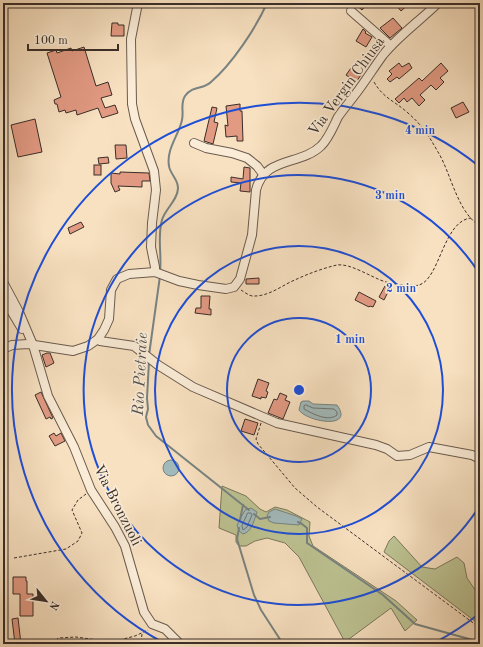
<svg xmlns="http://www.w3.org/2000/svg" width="483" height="647" viewBox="0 0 483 647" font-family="'Old Standard TT',serif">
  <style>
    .green { fill: #bdc393; stroke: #7c785e }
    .water { fill: #a2bbbd; stroke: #788382 }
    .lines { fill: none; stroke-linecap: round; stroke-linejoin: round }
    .shore { stroke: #6e7473; stroke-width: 1 }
    .stream { stroke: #788382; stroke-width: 2 }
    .building { fill: #e29a83; stroke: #3a2e29 }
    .minor-casing { stroke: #6a5b4f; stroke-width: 10 }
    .path { stroke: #3a2e29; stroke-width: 1; stroke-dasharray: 3 2; stroke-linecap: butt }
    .minor { stroke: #faecd7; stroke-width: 8 }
    .ring { fill: none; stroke: #1d4ed8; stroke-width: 2 }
    .labels { text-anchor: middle; stroke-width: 3.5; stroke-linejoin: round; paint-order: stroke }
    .street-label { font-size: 15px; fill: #3a2e29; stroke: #faecd7 }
    .water-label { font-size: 16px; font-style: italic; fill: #54514e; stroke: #faecd7 }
    .centre { fill: #1d4ed8; stroke: #faecd7; stroke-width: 2 }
    .ring-label { font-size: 12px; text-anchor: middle; font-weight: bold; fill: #1d4ed8; stroke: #faecd7; stroke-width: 3.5; stroke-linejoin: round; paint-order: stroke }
  </style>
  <rect width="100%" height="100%" fill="#f8e1c1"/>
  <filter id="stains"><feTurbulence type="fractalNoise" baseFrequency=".005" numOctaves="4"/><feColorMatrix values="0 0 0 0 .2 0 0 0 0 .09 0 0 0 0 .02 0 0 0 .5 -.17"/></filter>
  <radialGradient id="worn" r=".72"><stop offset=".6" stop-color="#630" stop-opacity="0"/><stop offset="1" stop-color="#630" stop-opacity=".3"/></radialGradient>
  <!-- green -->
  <g class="green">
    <path d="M222,486L246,496L260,509L266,512L275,507L287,510L310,522L309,536L313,546L396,601L417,620L405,631L391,608L345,642L299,557L285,543L267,538L255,541L246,546H239L236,542V535L219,528Z"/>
    <path d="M394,536L422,567L435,569L457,557L464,563L467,578L480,597V625L384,552L389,541Z"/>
  </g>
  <!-- water -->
  <g class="water">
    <path d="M303,401H309L313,404L337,405C355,430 307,422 299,410L301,402Z"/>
    <circle cx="171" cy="468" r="8"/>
    <path d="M251,508L257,512C254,520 252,532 243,534L239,531L237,525L245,510Z"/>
    <path d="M275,509L296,516L302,519L299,525L274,523L269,521L267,516L269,512Z"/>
  </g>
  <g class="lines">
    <!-- shore -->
    <g class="shore">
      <path d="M306,405L313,408L334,409L337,412V415C328,422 313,414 304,409V406Z"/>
      <path d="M248,513H251L252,515L247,527L243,530L242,526Z"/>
    </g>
    <!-- stream -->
    <g class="stream">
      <path d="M160,272C162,255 157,237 162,220C165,209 178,200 178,188C178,179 170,174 169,166C166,149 179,135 182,120C184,111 180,104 185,96C193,85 203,90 211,82C232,64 256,28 267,3"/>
      <path d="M149,355L160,276"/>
      <path d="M149,361L147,398L148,409L146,417L148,425L156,436L249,510"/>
      <path d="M254,514L260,519L270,517"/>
      <path d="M240,520L243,505"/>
      <path d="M298,522L302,524L307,528V543L383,595L415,624L480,642"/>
      <path d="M239,528L237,539L254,595L261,610L283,644"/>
    </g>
  </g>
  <!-- building -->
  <g class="building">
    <path d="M354,3H368L362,10Z"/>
    <path d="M394,3H410L401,11Z"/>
    <path d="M393,18L402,28L390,38L380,28Z"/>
    <path d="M112,23H118V25H124V36H111Z"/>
    <path d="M363,29L366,32L365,33L372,37L366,47L356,41Z"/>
    <path d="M84,47L96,86L108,82L112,95L101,98L105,108L115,105L118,113L102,118L98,108L77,115L76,110L66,113L65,110L59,112L57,104H55L54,100L61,97L47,53L56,50L57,53L71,48L72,51Z"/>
    <path d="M399,63L402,67L409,63L412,68L399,79L397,77L390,82L387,79L392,74L389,71Z"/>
    <path d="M441,63L448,71L440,78L444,82L436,90L431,85L420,95L425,100L419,106L412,98L407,102L404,98L399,103L395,99L419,78L422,81Z"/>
    <path d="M351,68L361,75L356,82L346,75Z"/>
    <path d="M463,102L469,112L456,118L451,108Z"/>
    <path d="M240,104V111H242L243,141H237V136L226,137L225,125L228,126L226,106Z"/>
    <path d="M212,107L217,108L214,122L218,123L213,144L204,141Z"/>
    <path d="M35,119L42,152L18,157L11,125Z"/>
    <path d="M115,145H126L127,158L116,159Z"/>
    <path d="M108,157L109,163L99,164L98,158Z"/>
    <rect x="94" y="165" width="7" height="10"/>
    <path d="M244,167L250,168V192L240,191L241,183L231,182V177L243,179Z"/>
    <path d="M120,172L149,173L150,181H142V187L118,186L120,190L115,192L111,183V173L120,174Z"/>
    <path d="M81,222L84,227L70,234L68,228Z"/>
    <path d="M259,278V284H246V279Z"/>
    <path d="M385,286L390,288L384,300L379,297Z"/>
    <path d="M359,292L376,301L373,307L370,306L369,307L355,300Z"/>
    <path d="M201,296H210L209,309H211V315L195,313L196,308H201Z"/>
    <path d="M47,353H50L54,363L46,367L42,355Z"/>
    <path d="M258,379L269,383L266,391L268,392L266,398L261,397V399L252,396Z"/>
    <path d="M41,392L53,418L51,419L50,417L46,419L35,395Z"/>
    <path d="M280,393L287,396L285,400L290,402L283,419L268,413L274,399L277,400Z"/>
    <path d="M245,419L258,423L254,435L241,431Z"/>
    <path d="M54,433L56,436L61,433L65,441L55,446L49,436Z"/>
    <path d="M13,577H26V581H27V594H33V616H20V594H13Z"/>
    <path d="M18,618L21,644H15L12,619Z"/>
  </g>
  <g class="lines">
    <!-- minor casing -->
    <g class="minor-casing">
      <g id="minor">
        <path d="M138,3L131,39L132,104L135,119L154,171L156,190L152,223L151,247L155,267V272"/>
        <path d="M351,11L391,46"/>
        <path d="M194,143L206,148L232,153L247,158L257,166L263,174"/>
        <path d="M3,282L19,312L33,345L48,396L74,447L91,490L115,527L125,546L144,612L152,624L165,629L180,644"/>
        <path d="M3,297L22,329"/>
        <path d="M98,339L100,341L134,346L158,365L193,387L277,423L376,445L387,449L397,456L410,455L429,447L472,455L480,459"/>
        <path d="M3,349L12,345L28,344L73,351L88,346L98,339L104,330L109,319L111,290L117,279L129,274L155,272L179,281L198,285L226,289L234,287L240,279L252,235L256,190C265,156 300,166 321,146C329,138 333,127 338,117C345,107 353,98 360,88C368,77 375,66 383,55C398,36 421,20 438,3"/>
      </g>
    </g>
    <!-- path -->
    <g class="path">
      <path d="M374,82C384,99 395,101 408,113C422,125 429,136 438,152C451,173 457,212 480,226"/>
      <path d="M241,290C244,292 248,295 252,296C269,297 282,285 297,279C310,273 324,268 337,265C351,263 372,278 386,282C394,284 402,285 410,285C413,285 417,286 419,285C440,279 443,221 471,218"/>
      <path d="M261,423L256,439L258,444L295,488L317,507L480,628"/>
      <path d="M14,558L66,549L78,541L82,533L72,510L78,500L86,494"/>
      <path d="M142,634L141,642L143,644"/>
      <path d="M53,644L58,638L76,637L112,642L135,636L148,630"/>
    </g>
    <!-- minor -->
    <use href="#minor" class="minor"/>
  </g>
  <!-- distance rings -->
  <g class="ring">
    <circle cx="299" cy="390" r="72"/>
    <circle cx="299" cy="390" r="144"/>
    <path d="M479 507A215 215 0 1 1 479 273"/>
    <path d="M480 613A287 287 0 0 1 434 643M164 643A287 287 0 1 1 480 167"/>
  </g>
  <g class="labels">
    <!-- street labels -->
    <g class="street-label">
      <text transform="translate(346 86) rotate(-54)" y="5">Via Vergin Chiusa</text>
      <text transform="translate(118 505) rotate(63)" y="5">Via Bronzuoli</text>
    </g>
    <!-- water labels -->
    <g class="water-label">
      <text transform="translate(139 374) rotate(-87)" y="6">Rio Pietraie</text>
    </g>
  </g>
  <circle cx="299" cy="390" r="6" class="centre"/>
  <g class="ring-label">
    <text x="420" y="134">4 min</text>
    <text x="390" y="199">3 min</text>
    <text x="401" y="292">2 min</text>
    <text x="350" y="343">1 min</text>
  </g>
  <!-- margin -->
  <rect width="483" height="647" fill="none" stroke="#f8e1c1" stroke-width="16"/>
  <rect x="4" y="4" width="475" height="639" fill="none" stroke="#3a2e29" stroke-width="2"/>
  <rect x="8" y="8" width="467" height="631" fill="none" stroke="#3a2e29"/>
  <!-- north arrow -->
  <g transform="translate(46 601) rotate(120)" stroke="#faecd7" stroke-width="3" paint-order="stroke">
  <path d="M0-3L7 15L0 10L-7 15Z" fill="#3a2e29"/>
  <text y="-6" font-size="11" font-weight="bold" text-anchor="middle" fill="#3a2e29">N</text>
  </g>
  <!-- scale -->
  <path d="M28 44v6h90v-6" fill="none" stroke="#3a2e29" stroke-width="2"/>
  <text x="34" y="44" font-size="12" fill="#3a2e29" stroke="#faecd7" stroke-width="3" paint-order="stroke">100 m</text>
  <rect width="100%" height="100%" filter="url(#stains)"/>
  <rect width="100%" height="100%" fill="url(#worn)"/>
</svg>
